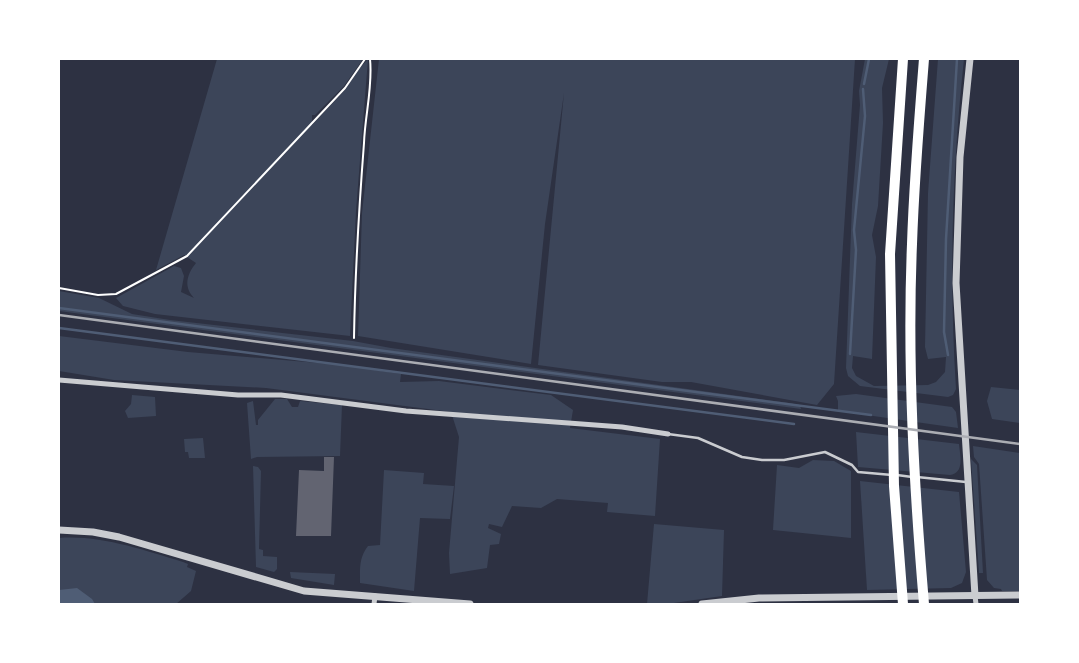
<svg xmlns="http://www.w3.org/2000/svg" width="1079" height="663" viewBox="0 0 1079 663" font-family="'Fira Sans',sans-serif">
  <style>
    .green { fill: #3c4559 }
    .water { fill: #4f5d75 }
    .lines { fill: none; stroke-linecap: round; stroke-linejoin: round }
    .stream { stroke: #4f5d75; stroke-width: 2.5 }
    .building { fill: #626471 }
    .path { stroke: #fff; stroke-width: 2 }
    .service { stroke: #caccd0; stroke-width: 2.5 }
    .minor { stroke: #caccd0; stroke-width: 5 }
    .tertiary { stroke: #caccd0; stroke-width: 7 }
    .motorway { stroke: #fff; stroke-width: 10 }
    .rail { stroke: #abadb3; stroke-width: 2.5 }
  </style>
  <rect width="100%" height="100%" fill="#2d3142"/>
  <!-- green -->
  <g class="green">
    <path d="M217,59H363L344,86L315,115H312V125L344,91L356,72L368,59L356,211L350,336L155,314L123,306L116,298L174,266L181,268L184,276L181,292L194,298C183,287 187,274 196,263L184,255L156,270Z"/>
    <path d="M379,59H855L834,384L817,405L691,382H662L538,365L564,93L545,224L531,364L358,336L362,213Z"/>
    <path d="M865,59H889L882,88L883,123L878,206L872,235L876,257L872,359L853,356L852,368L856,376L874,386L928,385L936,382L945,372L946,357L928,359L925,347L928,193L938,59H964C952,169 949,278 956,389L953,395L948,397L860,386L848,376L846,368L852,204L860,105L859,91Z"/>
    <path d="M59,291L99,298L132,314L170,320L353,341L391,348L789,403L800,405L801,409L59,311Z"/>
    <path d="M59,336L188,352L342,365L401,374L400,382L439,381L551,395L573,410L570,428L660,439L655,516L607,512L608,503L557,499L541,508L512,506L502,527L489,524L488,528L501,534L499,544L490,545L487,568L450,574L449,553L459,437L451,412L266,388L114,380L59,371Z"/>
    <path d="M991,387L1020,390V423L992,419L987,401Z"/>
    <path d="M856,394L952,407L956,412L958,428L838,411V401L836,396Z"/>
    <path d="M132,395L155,397L156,416L128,418L125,411L131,404Z"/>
    <path d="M275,399H287L292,407H298L300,401L342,405L340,456L257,457L251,459L247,403L253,401L256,425H258V420Z"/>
    <path d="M856,432L959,444C960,455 965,473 950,475L858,467Z"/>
    <path d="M203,438L205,458H189L188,452H185L184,439Z"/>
    <path d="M973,446L1020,453V591H1002L1001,589L994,588L987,580L979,464L974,457Z"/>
    <path d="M971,459L977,465L983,573H979Z"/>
    <path d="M813,460L834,461L851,471V538L773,530L777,465L799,468Z"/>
    <path d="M253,466L258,467L261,471L259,549L263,550V556L277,557V569L274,572L256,567Z"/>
    <path d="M384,470L424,473L423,484L454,486L450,519L420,518L414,591L360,583C360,567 359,558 368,546L380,545Z"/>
    <path d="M860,481L959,492L966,572L962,583L951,588L867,590Z"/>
    <path d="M654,524L724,530L722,596L667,604H647Z"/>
    <path d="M59,538C101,535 143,550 183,562L188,564L187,567L196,571L191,591L176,604H59Z"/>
    <path d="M290,572L335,574L334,585L291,578Z"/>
  </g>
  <!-- water -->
  <path class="water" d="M77,588L92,599L95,604H59V590Z"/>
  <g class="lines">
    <!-- stream -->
    <g class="stream">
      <path d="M864,84L869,59"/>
      <path d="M59,308L871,415"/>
      <path d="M59,328L794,424"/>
      <path d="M850,354L856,250L854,230L865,116L863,89"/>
      <path d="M948,355L944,332L946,239L957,59"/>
    </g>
  </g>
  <!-- building -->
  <path class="building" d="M324,457H334L331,536H296L299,470L324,471Z"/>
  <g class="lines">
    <!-- path -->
    <g class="path">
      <path d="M59,288L98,295L116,294L187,256L345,88L365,59"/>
      <path d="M354,338C355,273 359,208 364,143C365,115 373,86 370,59"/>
    </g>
    <!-- service -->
    <g class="service">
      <path d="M668,434L698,438L742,457L762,460H784L825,452L852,465L858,472L892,475"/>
      <path d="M897,475L912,477"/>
      <path d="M917,477L966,482"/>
    </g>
    <!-- minor -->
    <g class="minor">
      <path d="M59,380L238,395H281L406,411L622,427L668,434"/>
      <path d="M975,596L976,604"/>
      <path d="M374,604L375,596"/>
    </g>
    <!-- tertiary -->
    <g class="tertiary">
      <path d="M970,59L960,157L956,283L975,596"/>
      <path d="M59,530L93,532L119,537L304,591L470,604"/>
      <path d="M702,604L759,598L1020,595"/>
    </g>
    <!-- motorway -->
    <g class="motorway">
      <path d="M903,59L890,254L894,486L903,604"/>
      <path d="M924,59C919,121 914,182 912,244C907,364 914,485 924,604"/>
    </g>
    <!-- rail -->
    <path class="rail" d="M59,315L1020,444"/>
  </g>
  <!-- border -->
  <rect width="1079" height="663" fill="none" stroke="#ffffff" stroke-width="120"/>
</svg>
